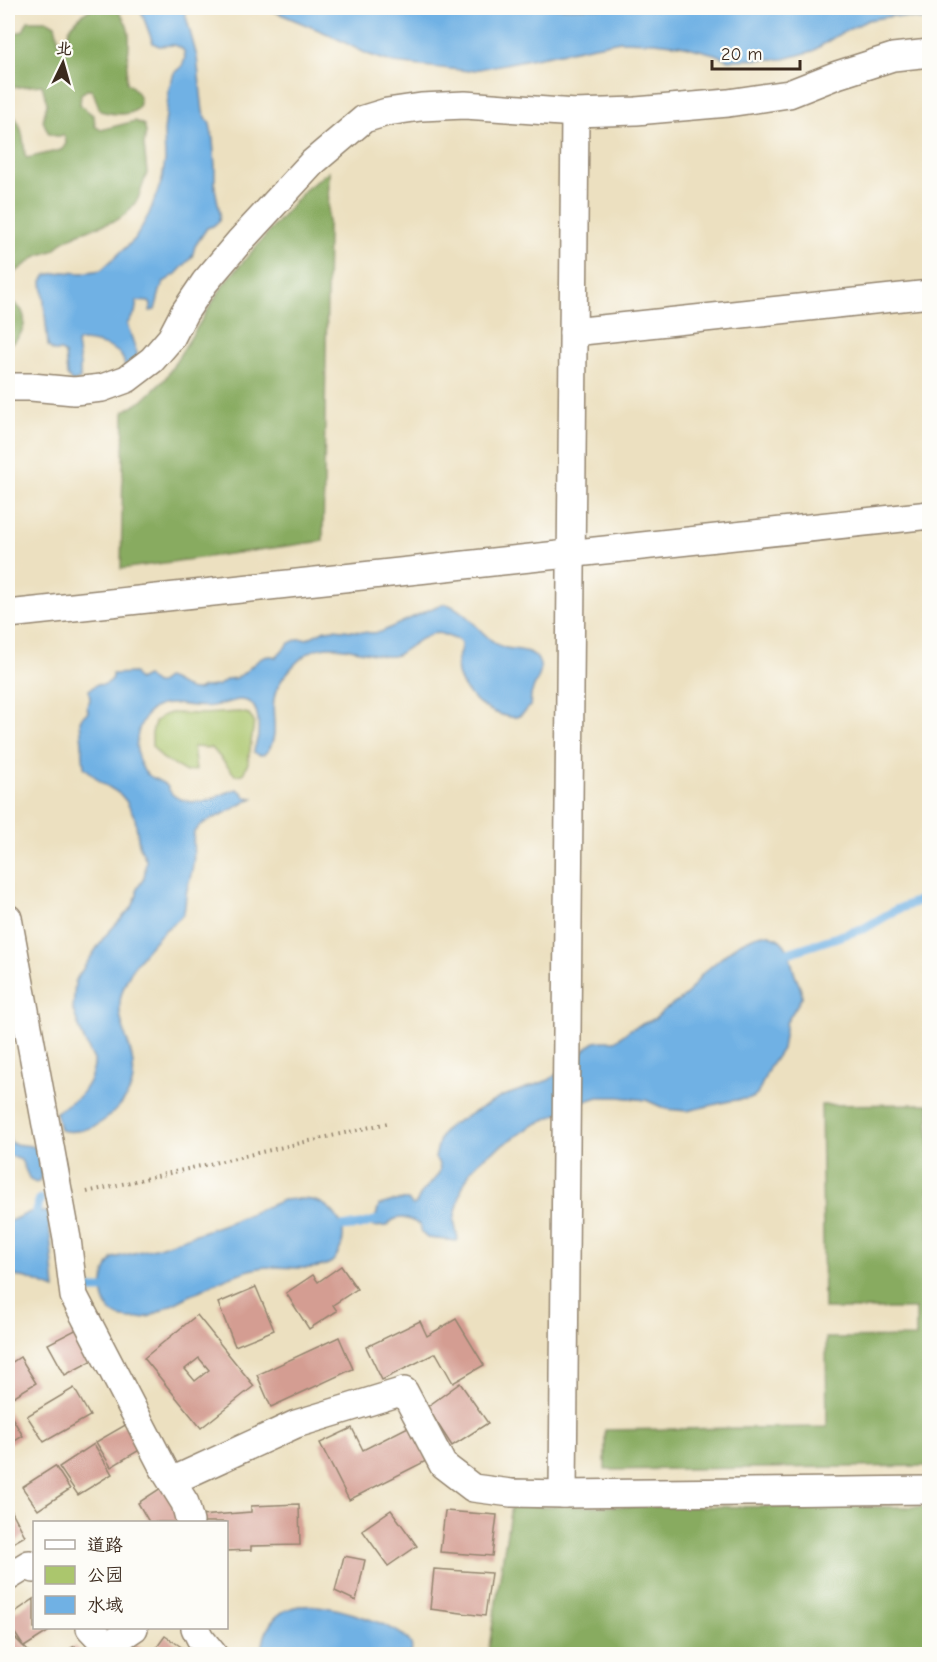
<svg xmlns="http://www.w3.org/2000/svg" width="937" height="1662" viewBox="0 0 937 1662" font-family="'Comic Neue','LXGW WenKai TC',sans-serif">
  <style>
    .green { fill: #abc66d; stroke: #737846; stroke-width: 1.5 }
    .forest { fill: #88ab60; stroke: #626a3f; stroke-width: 1.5 }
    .water { fill: #70b1e4; stroke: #566e81; stroke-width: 1.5 }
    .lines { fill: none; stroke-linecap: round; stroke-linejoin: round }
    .stream { stroke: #70b1e4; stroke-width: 9 }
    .building { fill: #d49d92; fill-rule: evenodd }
    .street-casing { stroke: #94856f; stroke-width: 30 }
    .path { stroke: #94856f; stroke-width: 4; stroke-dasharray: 1.5 4.5; stroke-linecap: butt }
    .street { stroke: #fff; stroke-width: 27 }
  </style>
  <rect width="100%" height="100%" fill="#fdfcf7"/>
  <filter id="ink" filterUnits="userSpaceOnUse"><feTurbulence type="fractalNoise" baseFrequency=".0167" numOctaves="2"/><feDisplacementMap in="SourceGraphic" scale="12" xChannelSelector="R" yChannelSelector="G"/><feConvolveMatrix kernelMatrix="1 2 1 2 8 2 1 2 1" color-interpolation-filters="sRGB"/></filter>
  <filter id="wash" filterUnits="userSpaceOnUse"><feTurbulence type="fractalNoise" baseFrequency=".008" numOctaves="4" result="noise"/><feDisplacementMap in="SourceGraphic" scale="24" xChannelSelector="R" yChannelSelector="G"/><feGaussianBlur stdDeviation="1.35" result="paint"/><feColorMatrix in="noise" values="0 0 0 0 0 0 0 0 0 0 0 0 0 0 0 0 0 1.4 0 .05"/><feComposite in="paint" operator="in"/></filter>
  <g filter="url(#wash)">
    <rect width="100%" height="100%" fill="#ece0c0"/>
    <!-- green -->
    <path class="green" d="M240,712L249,714L254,722L248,763L243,774L235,775L212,748L193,747L196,770L186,772L162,758L152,746V733L155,722L162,716L171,713L202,714Z"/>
    <!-- forest -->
    <g class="forest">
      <path d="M94,8H115C140,32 124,54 127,83C136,89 147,103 134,111C125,116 110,114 100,111L94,94L91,90H87L81,94L80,105L94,116L95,126L101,130L135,121L144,125L146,132L144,145L147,173L138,199L127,213L117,220L79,233L62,242L55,250L37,256L8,278V281V166L10,162L8,159V110C22,120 24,140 25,156L27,158L61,150L66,144L65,136H56L49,134L43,121L47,103L42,85L8,88V35L23,31L28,21H48L55,25L60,46L67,45C68,41 67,35 69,30C72,23 86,10 94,8Z"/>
      <path d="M329,171L323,541L121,569L124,411L142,401L165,379L224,284L305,190Z"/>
      <path d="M8,297C11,302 19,306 22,311C29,325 20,339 8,345Z"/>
      <path d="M929,1104V1466L605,1470V1430L827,1427L826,1338L916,1337V1309H824L821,1105Z"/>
      <path d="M511,1506L929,1507V1654H488Z"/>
    </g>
    <!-- water -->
    <g class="water">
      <path d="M140,8H186L185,13L197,57L203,112L210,124L213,140L215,166V188L220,213L219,221L213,226L207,228L195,246L192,257L176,274L164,282L160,291L155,310L150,311L151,305L149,302L137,301L135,313L127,324L137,353L138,367L125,374C125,369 125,363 123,359C118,346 91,341 79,341L77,344L80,364V379L72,382L67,375L65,354L61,351H53L48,346L42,281L46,275L63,272L82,273L101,270L135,239L149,214L162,180L165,160L164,132L169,89L174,73L182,66L185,59L184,51L180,47L173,45L159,46L153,43Z"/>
      <path d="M266,8H929L930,21L893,16L868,20L836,36L813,51L784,59L728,60L715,54L680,45L655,42L620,41L469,71L394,63L367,54L328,34Z"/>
      <path d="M446,604C469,610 486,644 506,648C517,650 534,649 539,662C544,673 535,682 532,692C530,696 531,701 530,706C527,710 521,716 516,717C511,718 506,716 502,715C481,709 458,689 457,666C456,658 462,651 461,643L458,640L436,632L421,639L397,655C388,658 378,655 369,653C326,644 313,640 283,678C279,684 275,692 274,699C271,716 279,733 269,749C264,756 260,757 254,752C254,746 258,741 258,735C259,721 259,699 239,700C231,701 221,705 212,706C194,709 172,700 158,706C150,709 146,715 142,722C134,738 134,760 147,774C153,779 161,781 167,786C169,789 170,792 172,794C177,799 186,801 193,802C210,803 222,793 237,789L243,793L245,797L253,798C244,802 236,808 227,812C216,818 202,821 194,832C192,843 195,854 193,864C192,875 187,885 186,896C185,901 186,908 183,914C179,921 169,926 163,932C146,950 129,968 122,992C117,1008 121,1021 126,1037C140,1075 136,1096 103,1121C92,1129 74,1134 60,1130L56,1112L80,1096L90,1080L94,1066V1060L83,1038L73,1010L75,981L104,937L132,907L137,895V889L144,878L145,871L146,860L139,845L135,818L126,801L120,794L102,783L84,767L80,721L82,717L88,712L87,706L90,700L89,690L97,684C103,686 108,684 112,679V674L134,673L138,680L146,676L155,684H158L166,678C177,680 185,691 196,690C205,689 197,688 205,687C210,686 214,687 219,685C222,683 224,681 227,679C230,678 234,679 236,678C250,672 259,651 276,657L289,643L298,639H307L325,630L334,629L372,633L381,632L437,606Z"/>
      <path d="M763,934C785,936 789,950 793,968C795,979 802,986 802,997L786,1023L782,1049L769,1068L757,1095L752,1098L730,1101L687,1111L666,1109L646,1100L619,1097H598L580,1103L532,1126L484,1157L471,1170L462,1188L455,1216L454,1221L458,1239L457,1241L427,1238L422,1233L420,1225C408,1218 396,1213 387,1226L373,1227L379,1205C388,1203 399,1198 408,1200L412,1205L416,1204C418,1200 420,1195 423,1191C431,1181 448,1173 435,1158C438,1146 439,1134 449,1126L501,1097L549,1080L581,1055L587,1047L595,1042L602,1041H615L631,1029L656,1018L663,1011L686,996L702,974L738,944L755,936Z"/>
      <path d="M8,1134L11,1143C20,1146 29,1144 37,1148L42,1175L39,1181L36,1183L30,1180L21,1160L11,1156L8,1157Z"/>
      <path d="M296,1199C304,1199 312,1199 319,1202C336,1210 348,1228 341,1247C339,1252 336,1258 332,1262C313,1274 281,1264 259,1268C226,1274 182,1300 151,1316C140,1319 124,1321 114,1314C97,1301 101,1273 113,1258L159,1247L230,1222L283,1200Z"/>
      <path d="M30,1212H48L55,1289L27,1278L8,1275V1222Z"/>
      <path d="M299,1606C306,1606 312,1605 318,1606C339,1608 397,1625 409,1641C413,1645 412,1650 411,1654H262C263,1630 274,1610 299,1606Z"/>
    </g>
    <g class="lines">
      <!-- stream -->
      <g class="stream">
        <path d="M779,956L865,928L896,910L930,896"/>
        <path d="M32,1223L40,1199"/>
        <path d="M331,1228L360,1225L385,1218"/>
        <path d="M89,1289H114"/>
      </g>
    </g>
    <g id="blocks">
      <!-- building -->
      <g class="building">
        <path d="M341,1266L357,1289L333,1305L337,1311L309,1329L286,1293L313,1275L318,1282Z"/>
        <path d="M256,1287L274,1330L235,1346L218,1303Z"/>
        <path d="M197,1315L254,1386L201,1428L144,1358ZM199,1358L209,1370L195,1381L185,1369Z"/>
        <path d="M456,1319L484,1365L453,1383L436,1353L382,1380L366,1347L420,1321L427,1336Z"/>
        <path d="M85,1325L101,1356L65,1375L48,1344Z"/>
        <path d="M339,1337L353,1369L271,1407L257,1375Z"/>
        <path d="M20,1357L36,1383L8,1400V1365Z"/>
        <path d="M460,1383L488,1423L452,1446L427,1407Z"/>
        <path d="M74,1388L90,1416L44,1442L27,1416Z"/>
        <path d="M8,1411L23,1436L8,1445Z"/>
        <path d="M134,1420L148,1445L111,1467L96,1442Z"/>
        <path d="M410,1426L428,1460L349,1500L320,1443L352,1428L363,1450Z"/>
        <path d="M94,1444L112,1474L78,1495L59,1467Z"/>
        <path d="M55,1466L70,1489L38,1510L22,1487Z"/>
        <path d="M167,1484L190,1522H149L138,1503Z"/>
        <path d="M8,1504L25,1536L8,1546Z"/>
        <path d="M299,1504L300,1545L251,1546V1550L226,1551V1522H201L200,1516L251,1512V1506Z"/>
        <path d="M391,1510L417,1546L388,1566L362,1530Z"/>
        <path d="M445,1511L497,1515L492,1556L440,1552Z"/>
        <path d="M344,1556L365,1560L356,1601L335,1591Z"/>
        <path d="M434,1569L491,1573L485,1616L430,1609Z"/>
        <path d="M34,1599V1628H54L24,1647L31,1654H8V1631L24,1647L8,1623V1617Z"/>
        <path d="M165,1636L192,1654H152Z"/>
        <path d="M135,1644L150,1654H128Z"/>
        <path d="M75,1646L80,1654H60Z"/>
      </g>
    </g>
  </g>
  <g filter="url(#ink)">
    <use href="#blocks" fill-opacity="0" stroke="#94856f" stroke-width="1.5"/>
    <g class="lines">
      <!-- street casing -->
      <g class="street-casing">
        <g id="street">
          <path d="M573,332L930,294"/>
          <path d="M8,387H31L74,391L102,388L127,379L152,360L171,338L184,313L205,282L239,242L312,163L364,119L387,112L421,107L465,105L575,113L636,111L728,103L789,94L837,75L893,57L930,53"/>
          <path d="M8,614L930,515"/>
          <path d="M8,918L67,1239L74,1296L165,1471L185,1503L190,1522"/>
          <path d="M172,1481L296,1424L404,1391L443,1465L473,1488L511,1493L563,1494L930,1490"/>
          <path d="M563,1494L575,113"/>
          <path d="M8,1577L29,1564L34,1569"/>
          <path d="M90,1628L107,1646L134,1628"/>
          <path d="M195,1628L200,1638L213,1654"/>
        </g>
      </g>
      <!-- path -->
      <path class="path" d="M87,1192L388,1123"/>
      <!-- street -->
      <use href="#street" class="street"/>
    </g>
  </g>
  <!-- margin -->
  <rect width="937" height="1662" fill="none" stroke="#fdfcf7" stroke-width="30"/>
  <!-- legend -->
  <rect x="33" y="1521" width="195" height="108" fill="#fdfcf7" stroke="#afa8a0" stroke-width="1.5"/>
  <rect x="45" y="1540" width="30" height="9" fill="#ffffff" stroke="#afa8a0" stroke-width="1.5"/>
  <text x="87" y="1551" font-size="18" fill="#3b2a1e">道路</text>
  <rect x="45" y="1566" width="30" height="18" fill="#abc66d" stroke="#afa8a0" stroke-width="1.5"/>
  <text x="87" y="1581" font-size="18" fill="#3b2a1e">公园</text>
  <rect x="45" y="1596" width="30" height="18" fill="#70b1e4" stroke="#afa8a0" stroke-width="1.5"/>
  <text x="87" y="1611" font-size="18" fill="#3b2a1e">水域</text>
  <!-- north arrow -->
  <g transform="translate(63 63) rotate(5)" stroke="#fdfcf7" stroke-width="4.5" paint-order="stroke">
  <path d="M0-4.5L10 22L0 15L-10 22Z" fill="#3b2a1e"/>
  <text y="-9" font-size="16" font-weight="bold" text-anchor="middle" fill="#3b2a1e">北</text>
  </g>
  <!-- scale -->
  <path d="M712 60v9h88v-9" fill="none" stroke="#3b2a1e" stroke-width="3"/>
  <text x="721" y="60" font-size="18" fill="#3b2a1e" stroke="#fdfcf7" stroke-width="4.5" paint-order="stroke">20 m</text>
</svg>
